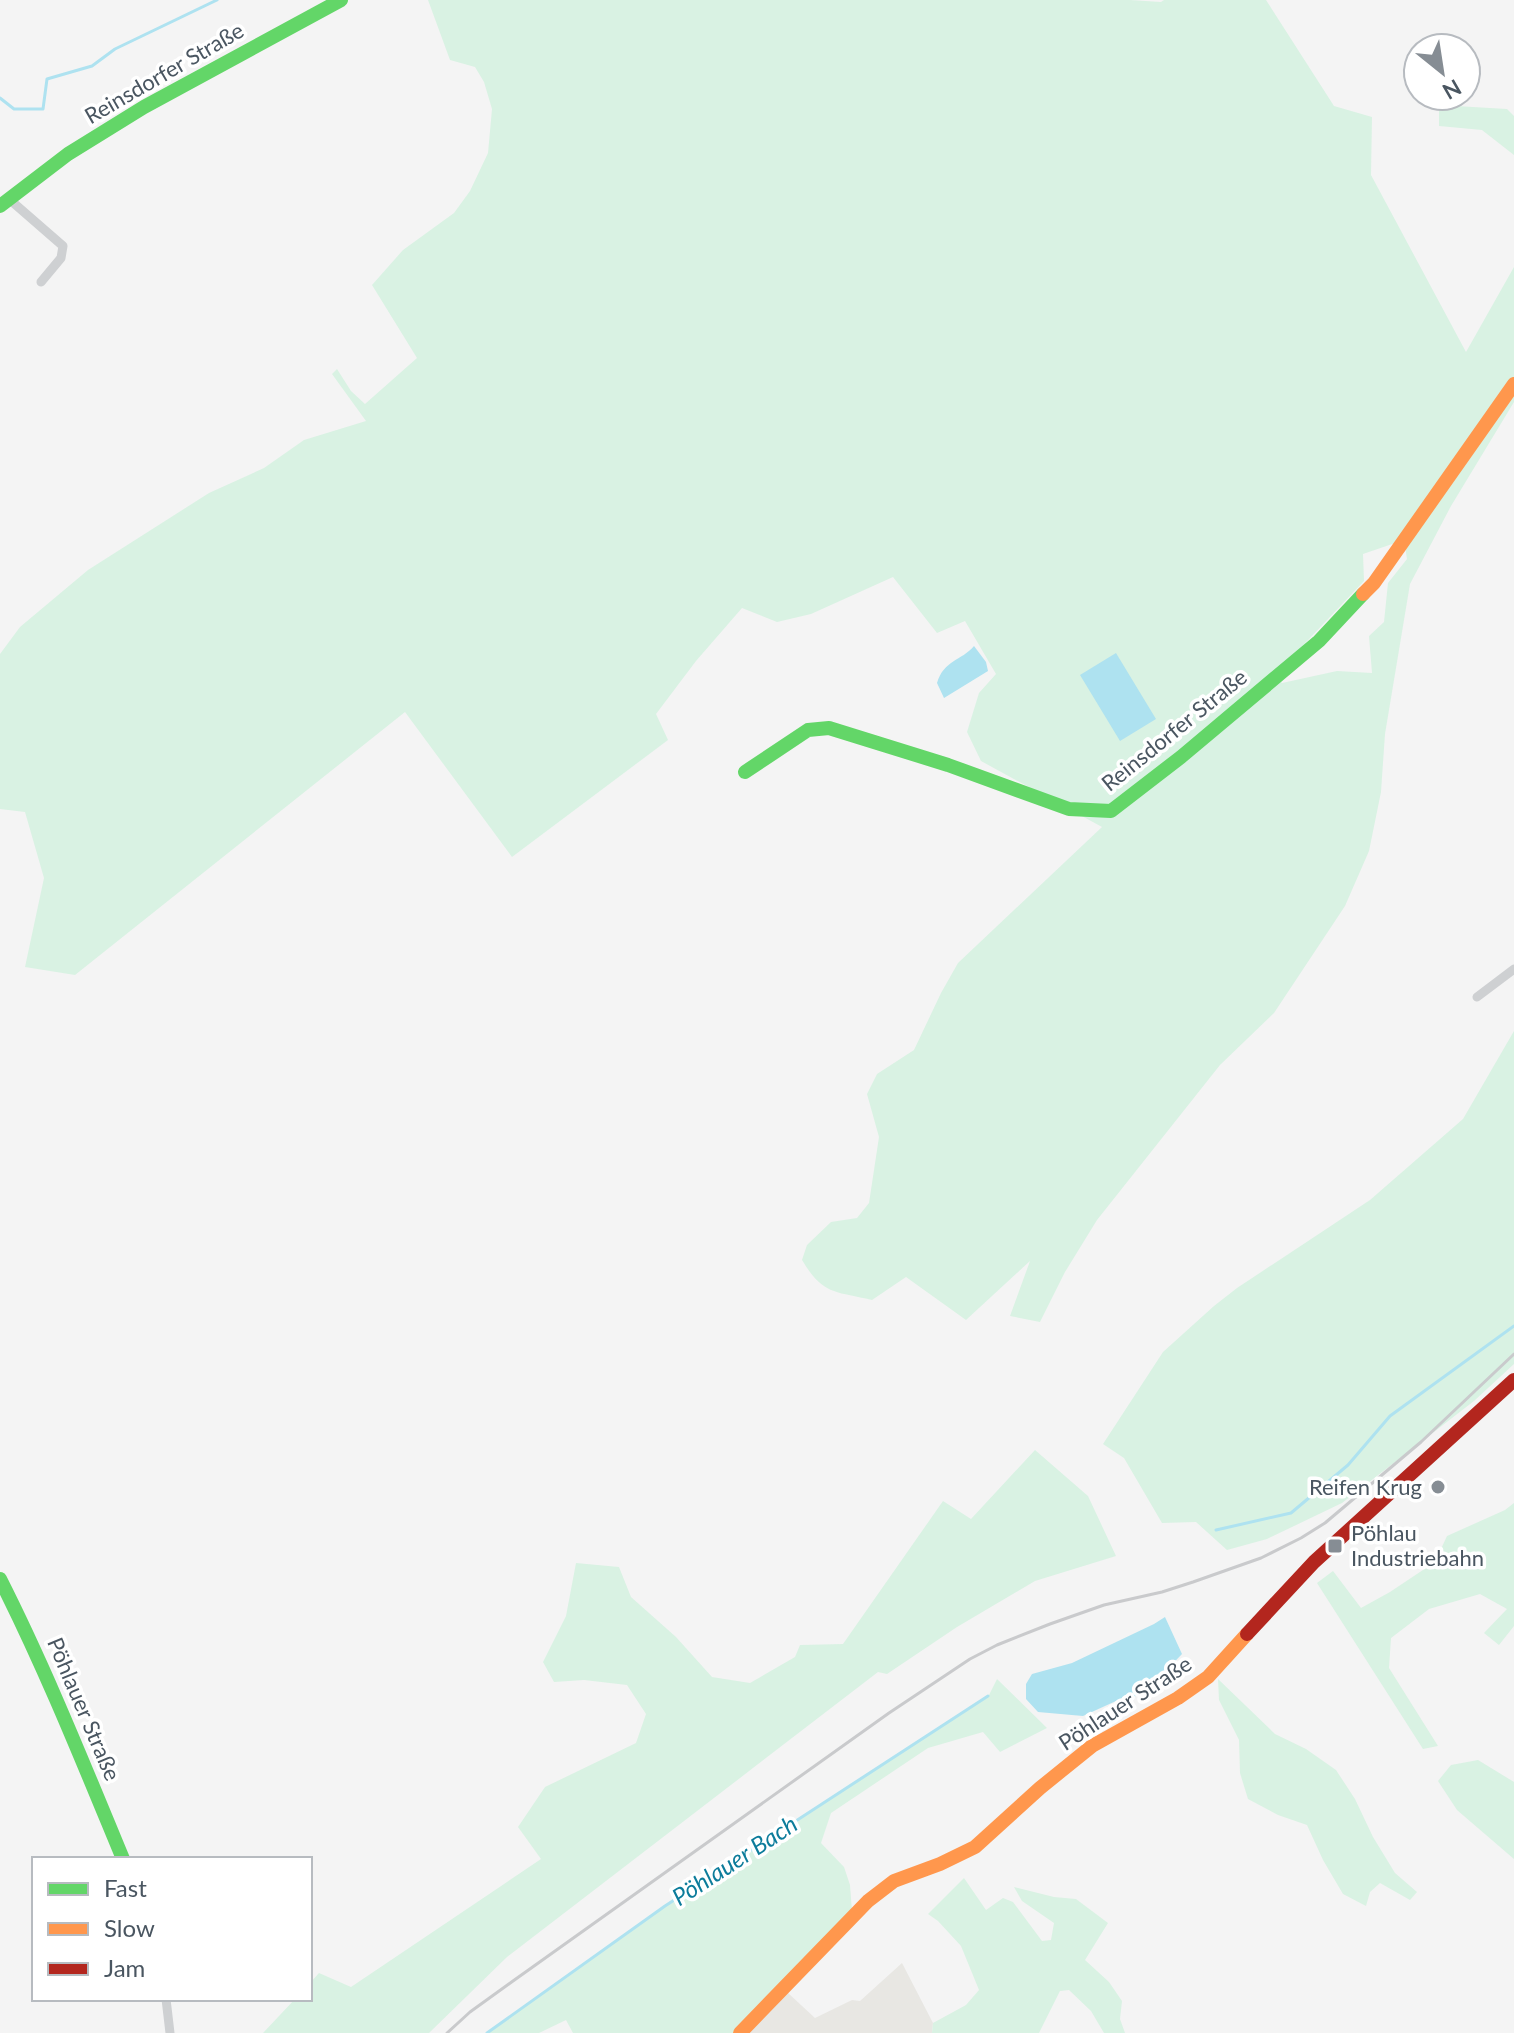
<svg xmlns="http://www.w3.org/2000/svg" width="1514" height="2033" viewBox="0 0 1514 2033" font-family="Lato,sans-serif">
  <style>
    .commercial { fill: #e8e7e3 }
    .green { fill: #d9f2e3; fill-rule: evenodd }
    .water { fill: #aee2f0 }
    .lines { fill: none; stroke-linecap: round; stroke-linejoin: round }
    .stream { stroke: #aee2f0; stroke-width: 3 }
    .street { stroke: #ced0d2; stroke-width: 9 }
    .fast { stroke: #63d668; stroke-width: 14 }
    .slow { stroke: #ff974d; stroke-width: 14 }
    .jam { stroke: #b3261e; stroke-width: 14 }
    .rail { stroke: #c9cacc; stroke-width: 3 }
    .poi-dot { fill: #868d94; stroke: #fff; stroke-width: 3 }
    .labels { text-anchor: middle; stroke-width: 7; stroke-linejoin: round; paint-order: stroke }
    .street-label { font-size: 22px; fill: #4a5661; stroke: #fff }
    .poi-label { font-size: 22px; fill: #4a5661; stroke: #fff; text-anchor: end }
    .water-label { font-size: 24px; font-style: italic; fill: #0c7c9b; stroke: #fff }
  </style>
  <rect width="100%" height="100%" fill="#f4f4f4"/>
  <!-- commercial -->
  <path class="commercial" d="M902,1963L933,2023L932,2033H746L787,1992L815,2018L852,2000L860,2001Z"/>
  <!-- green -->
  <g class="green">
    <path d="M428,0H1130L1161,2L1164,0H1266L1334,106L1372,117L1371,175L1466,352L1514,267V402L1451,506L1410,584L1385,734L1381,792L1369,851L1345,906L1274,1013L1220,1065L1097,1220L1065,1272L1040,1322L1010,1316L1030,1261L966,1320L906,1277L872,1300C834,1291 823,1295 802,1260L807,1245L831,1222L857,1218L869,1203L879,1137L867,1094L877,1074L914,1050L941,993L958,963L1102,827L981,761L967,732L979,693L996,674L965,621L937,633L893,577L811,614L777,622L742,608L696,661L656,714L668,740L512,857L405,712L75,975L25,967L44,878L25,812L0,809V654L20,627L88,570L209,493L264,468L304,440L366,421L332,374L337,369L351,391L365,404L417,358L372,285L403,250L454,213L470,191L488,153L492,109L484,82L475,67L450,60ZM1404,540L1407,559L1388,583L1384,622L1369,636L1372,673L1337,671L1282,683L1275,675L1364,581L1363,554Z"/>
    <path d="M1439,105L1507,109L1514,116V155L1482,130L1439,126Z"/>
    <path d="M1514,1031V1364L1474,1401L1342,1503L1267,1539L1227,1550L1196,1522L1162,1523L1124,1458L1103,1444L1163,1352L1214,1306L1237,1288L1370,1200L1463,1119Z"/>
    <path d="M1035,1450L1088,1496L1116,1556L1035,1581L957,1627L887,1674L878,1672L507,1957L429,2033H263L295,1999H310V1983L319,1973L351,1987L541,1859L518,1827L545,1787L636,1743L646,1714L627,1685L584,1680L554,1682L543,1662L566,1616L576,1563L619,1567L631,1597L676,1637L712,1677L750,1683L795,1657L800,1645L843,1644L943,1501L971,1519Z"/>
    <path d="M1514,1503V1626L1499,1645L1484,1633L1507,1609L1480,1594L1429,1609L1391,1638L1389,1668L1438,1746L1423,1749L1317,1583L1333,1571L1361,1608L1390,1592L1435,1562L1447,1536L1505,1510Z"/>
    <path d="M997,1679L1047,1728L1000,1752L983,1732L928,1748L831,1813L821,1843L844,1867L850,1885L852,1911L734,2033H573L566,2020L539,2033H487L665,1906L988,1697Z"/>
    <path d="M1218,1679L1275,1734L1306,1749L1336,1770L1355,1799L1373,1837L1395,1873L1417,1892L1410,1900L1380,1883L1370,1892L1366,1906L1343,1894L1323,1860L1307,1825L1278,1815L1248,1799L1240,1773L1239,1740L1219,1700Z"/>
    <path d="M1478,1760L1514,1782V1859L1457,1810L1438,1781L1451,1765Z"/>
    <path d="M964,1878L986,1910L1003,1898L1013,1902L1042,1941L1051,1940L1054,1923L1022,1901L1014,1887L1054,1897L1076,1899L1108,1923L1085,1960L1109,1982L1122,2001L1120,2019L1125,2033H1104L1091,2011L1069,1990L1060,1991L1039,2033H932L933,2023L966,2005L979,1990L961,1946L938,1921L928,1914Z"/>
  </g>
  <!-- water -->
  <g class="water">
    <path d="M974,646L986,662L988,671L944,698L937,683C944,660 961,661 974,646Z"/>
    <path d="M1116,653L1156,719L1120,741L1080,675Z"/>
    <path d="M1165,1617L1182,1654L1156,1681L1140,1695L1116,1701L1083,1716L1038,1712L1026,1699V1684L1032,1674L1072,1663L1154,1624Z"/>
  </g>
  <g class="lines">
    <!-- stream -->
    <g class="stream">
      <path d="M0,98L14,109H43L47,79L92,66L115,49L217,0"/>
      <path d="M1216,1530L1291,1513L1348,1465L1390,1416L1514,1326"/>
      <path d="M487,2033L665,1906L988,1696"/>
    </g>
    <!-- street -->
    <g class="street">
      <path d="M9,199L63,246L61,258L41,282"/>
      <path d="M1477,997L1514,969"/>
      <path d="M166,1999L170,2033"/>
    </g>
    <!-- fast -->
    <g class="fast">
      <path d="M0,206L68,154L144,107L341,0"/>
      <path d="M745,772L808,730L829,728L948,765L1069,809L1111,811L1181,757L1319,641L1363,594"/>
      <path d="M0,1579C46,1670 84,1765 123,1859"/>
    </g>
    <!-- slow -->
    <g class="slow">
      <path d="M1363,594L1374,583L1514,384"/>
      <path d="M740,2033L868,1901L894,1881L940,1864L975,1847L1040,1788L1092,1746L1178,1698L1208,1677L1247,1634"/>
    </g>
    <!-- jam -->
    <path class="jam" d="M1247,1634L1314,1562L1514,1380"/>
    <!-- rail -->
    <path class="rail" d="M447,2033L470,2012L513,1981L889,1713L970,1659L997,1645L1050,1624L1104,1605L1162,1592L1193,1582L1261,1558L1301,1538L1325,1523L1421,1442L1514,1354"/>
  </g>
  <!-- markers -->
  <g class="poi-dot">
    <circle cx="1438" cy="1487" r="8"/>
    <rect x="1327" y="1538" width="16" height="16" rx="4"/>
  </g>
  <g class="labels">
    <!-- street labels -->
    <g class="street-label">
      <text transform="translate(164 73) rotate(-30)" y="8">Reinsdorfer Straße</text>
      <text transform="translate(1174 730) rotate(-39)" y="8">Reinsdorfer Straße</text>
      <text transform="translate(1125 1703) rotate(-33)" y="8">Pöhlauer Straße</text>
      <text transform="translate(84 1709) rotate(67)" y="8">Pöhlauer Straße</text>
    </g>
    <!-- poi labels -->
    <g class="poi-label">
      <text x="1422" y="1495">Reifen Krug</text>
      <text x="1351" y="1541" text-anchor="start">Pöhlau<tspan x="1351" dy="25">Industriebahn</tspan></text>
    </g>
    <!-- water labels -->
    <g class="water-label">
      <text transform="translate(735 1861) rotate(-33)" y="8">Pöhlauer Bach</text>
    </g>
  </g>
  <!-- legend -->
  <rect x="32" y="1857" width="280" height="144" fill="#ffffff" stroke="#b7bbc0" stroke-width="2"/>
  <rect x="48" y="1883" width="40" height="12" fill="#63d668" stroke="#b7bbc0" stroke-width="2"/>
  <text x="104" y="1897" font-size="24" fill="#4a5661">Fast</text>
  <rect x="48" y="1923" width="40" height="12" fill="#ff974d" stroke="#b7bbc0" stroke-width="2"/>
  <text x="104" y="1937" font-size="24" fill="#4a5661">Slow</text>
  <rect x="48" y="1963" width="40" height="12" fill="#b3261e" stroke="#b7bbc0" stroke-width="2"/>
  <text x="104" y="1977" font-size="24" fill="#4a5661">Jam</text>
  <!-- north arrow -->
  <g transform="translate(1442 72) rotate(150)"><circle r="38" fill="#ffffff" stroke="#b7bbc0" stroke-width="2"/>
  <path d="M0-6L14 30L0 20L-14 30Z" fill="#868d94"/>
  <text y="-12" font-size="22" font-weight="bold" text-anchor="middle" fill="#4a5661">N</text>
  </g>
</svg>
